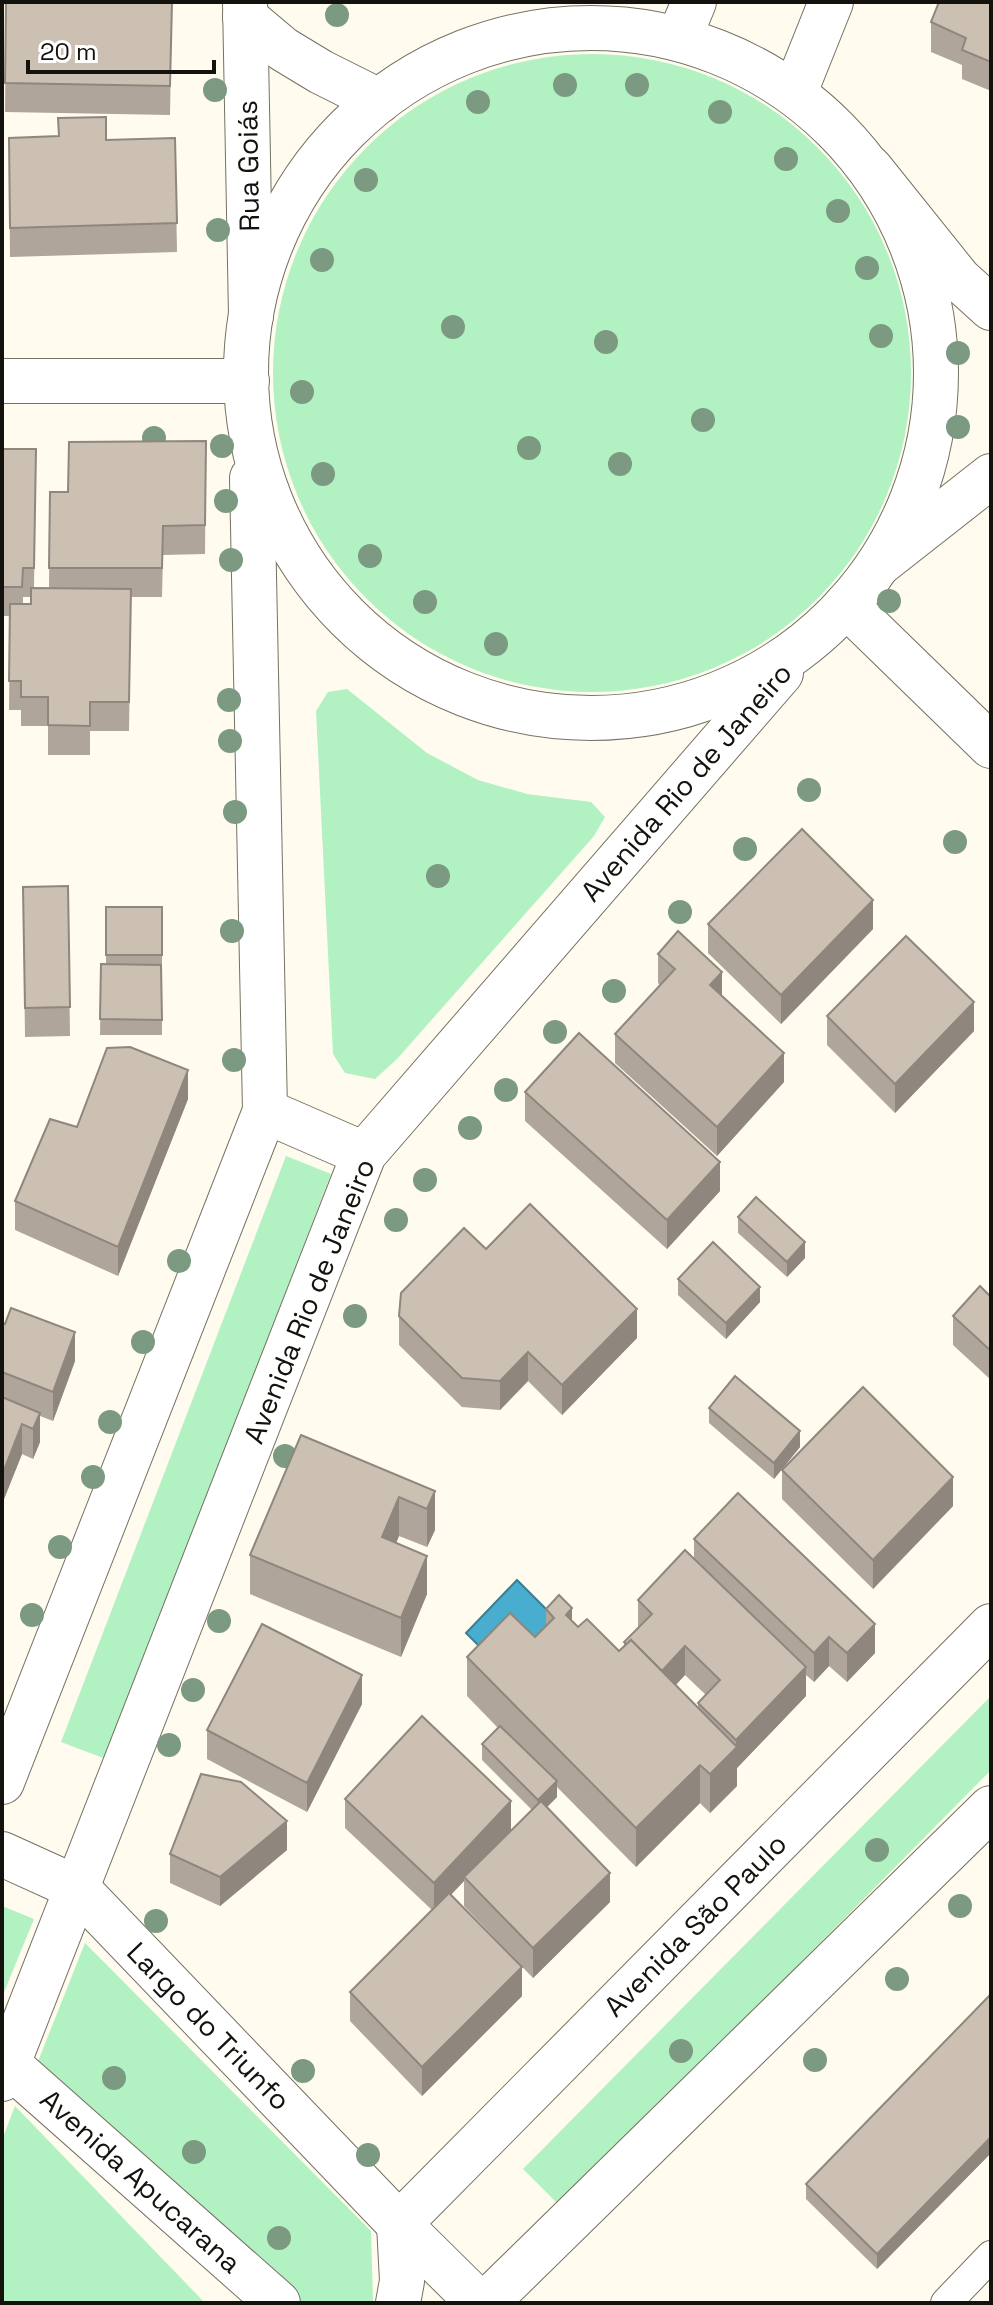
<svg xmlns="http://www.w3.org/2000/svg" width="993" height="2305" viewBox="0 0 993 2305" font-family="'Space Grotesk',sans-serif">
  <style>
    .green { fill: #b1f1c2 }
    .water { fill: #49adcf; stroke: #397e94; stroke-width: 2 }
    .lines { fill: none; stroke-linecap: round; stroke-linejoin: round }
    .lane-casing { stroke: #757163; stroke-width: 32 }
    .street-casing { stroke: #757163; stroke-width: 46 }
    .secondary-casing { stroke: #757163; stroke-width: 46 }
    .lane { stroke: #fff; stroke-width: 30 }
    .street { stroke: #fff; stroke-width: 44 }
    .secondary { stroke: #fff; stroke-width: 44 }
    .tree { fill: #7c9981 }
    .wall { fill: #afa59a; fill-rule: evenodd }
    .shaded-wall { fill: #8f867d }
    .building { fill: #ccc0b3; stroke: #8f867d; stroke-width: 2 }
    .labels { text-anchor: middle; stroke-width: 8; stroke-linejoin: round; paint-order: stroke }
    .street-label { font-size: 28px; fill: #13120c; stroke: #fff }
  </style>
  <rect width="100%" height="100%" fill="#fffbee"/>
  <!-- green -->
  <g class="green">
    <circle cx="592" cy="373" r="319"/>
    <path d="M347,689L427,753L478,780L527,794L591,802L605,817L594,836L397,1059L375,1079L345,1073L333,1054L316,711L328,692Z"/>
    <path d="M286,1156L331,1174L106,1759L61,1742Z"/>
    <path d="M991,1696V1770L560,2206L523,2169Z"/>
    <path d="M2,1906L34,1919L2,1997Z"/>
    <path d="M85,1943L371,2231L373,2303H268L37,2064Z"/>
    <path d="M15,2106L205,2303H2V2140Z"/>
  </g>
  <!-- water -->
  <path class="water" d="M517,1580L558,1621L527,1653L488,1655L466,1633Z"/>
  <g class="lines">
    <!-- lane casing -->
    <g class="lane-casing">
      <path id="lane" d="M946,2303L991,2256"/>
    </g>
    <!-- street casing -->
    <g class="street-casing">
      <g id="street">
        <path d="M245,2L251,316"/>
        <path d="M245,17L283,49L321,72L379,101"/>
        <path d="M870,168L959,279L991,308"/>
        <path d="M2,381H247"/>
        <path d="M879,564L991,476"/>
        <path d="M846,605L991,746"/>
      </g>
    </g>
    <!-- secondary casing -->
    <g class="secondary-casing">
      <g id="secondary">
        <circle cx="591" cy="373" r="345"/>
        <path d="M679,38L694,2"/>
        <path d="M795,92L831,2"/>
        <path d="M265,1111L364,1154"/>
        <path d="M2,1782L265,1111L252,478"/>
        <path d="M2,1854L77,1888L399,2224L479,2303"/>
        <path d="M2,2061L8,2064L278,2303"/>
        <path d="M2,2079L364,1154L781,673"/>
        <path d="M399,2224L991,1626"/>
        <path d="M398,2303L402,2281L399,2224"/>
        <path d="M486,2303L991,1808"/>
      </g>
    </g>
    <!-- lane -->
    <use href="#lane" class="lane"/>
    <!-- street -->
    <use href="#street" class="street"/>
    <!-- secondary -->
    <use href="#secondary" class="secondary"/>
  </g>
  <!-- trees -->
  <g class="tree">
    <circle cx="337" cy="15" r="12"/>
    <circle cx="565" cy="85" r="12"/>
    <circle cx="637" cy="85" r="12"/>
    <circle cx="215" cy="90" r="12"/>
    <circle cx="478" cy="102" r="12"/>
    <circle cx="720" cy="112" r="12"/>
    <circle cx="786" cy="159" r="12"/>
    <circle cx="366" cy="180" r="12"/>
    <circle cx="838" cy="211" r="12"/>
    <circle cx="218" cy="230" r="12"/>
    <circle cx="322" cy="260" r="12"/>
    <circle cx="867" cy="268" r="12"/>
    <circle cx="453" cy="327" r="12"/>
    <circle cx="881" cy="336" r="12"/>
    <circle cx="606" cy="342" r="12"/>
    <circle cx="958" cy="353" r="12"/>
    <circle cx="302" cy="392" r="12"/>
    <circle cx="703" cy="420" r="12"/>
    <circle cx="958" cy="427" r="12"/>
    <circle cx="154" cy="438" r="12"/>
    <circle cx="222" cy="446" r="12"/>
    <circle cx="529" cy="448" r="12"/>
    <circle cx="620" cy="464" r="12"/>
    <circle cx="323" cy="474" r="12"/>
    <circle cx="226" cy="501" r="12"/>
    <circle cx="370" cy="556" r="12"/>
    <circle cx="231" cy="560" r="12"/>
    <circle cx="889" cy="601" r="12"/>
    <circle cx="425" cy="602" r="12"/>
    <circle cx="496" cy="644" r="12"/>
    <circle cx="229" cy="700" r="12"/>
    <circle cx="230" cy="741" r="12"/>
    <circle cx="809" cy="790" r="12"/>
    <circle cx="235" cy="812" r="12"/>
    <circle cx="955" cy="842" r="12"/>
    <circle cx="745" cy="849" r="12"/>
    <circle cx="438" cy="876" r="12"/>
    <circle cx="680" cy="912" r="12"/>
    <circle cx="232" cy="931" r="12"/>
    <circle cx="614" cy="991" r="12"/>
    <circle cx="555" cy="1032" r="12"/>
    <circle cx="234" cy="1060" r="12"/>
    <circle cx="506" cy="1090" r="12"/>
    <circle cx="470" cy="1128" r="12"/>
    <circle cx="425" cy="1180" r="12"/>
    <circle cx="396" cy="1220" r="12"/>
    <circle cx="179" cy="1261" r="12"/>
    <circle cx="355" cy="1316" r="12"/>
    <circle cx="143" cy="1342" r="12"/>
    <circle cx="110" cy="1422" r="12"/>
    <circle cx="285" cy="1456" r="12"/>
    <circle cx="93" cy="1477" r="12"/>
    <circle cx="60" cy="1547" r="12"/>
    <circle cx="32" cy="1615" r="12"/>
    <circle cx="219" cy="1621" r="12"/>
    <circle cx="193" cy="1690" r="12"/>
    <circle cx="169" cy="1745" r="12"/>
    <circle cx="877" cy="1850" r="12"/>
    <circle cx="960" cy="1906" r="12"/>
    <circle cx="156" cy="1921" r="12"/>
    <circle cx="897" cy="1979" r="12"/>
    <circle cx="681" cy="2051" r="12"/>
    <circle cx="815" cy="2060" r="12"/>
    <circle cx="303" cy="2071" r="12"/>
    <circle cx="114" cy="2078" r="12"/>
    <circle cx="194" cy="2152" r="12"/>
    <circle cx="368" cy="2155" r="12"/>
    <circle cx="279" cy="2238" r="12"/>
  </g>
  <!-- wall -->
  <g class="wall">
    <path d="M6,2H172L170,115L5,112Z"/>
    <path d="M991,2V91L962,79V65L931,52V22Z"/>
    <path d="M9,138L106,140L175,138L177,252L10,257Z"/>
    <path d="M206,441L205,554L163,555L162,597H131L129,731H90V755H48V726H21V710H9L10,616H2V449H36L34,588H49L50,492H68ZM23,597H31V604H23Z"/>
    <path d="M68,886L70,1036L25,1037L23,887Z"/>
    <path d="M106,907H162V1035H100L101,964H106Z"/>
    <path d="M708,924L873,929L781,1024L708,953Z"/>
    <path d="M658,954L722,996L784,1082L717,1156L615,1063V1034L660,985L658,983Z"/>
    <path d="M827,1016L974,1031L895,1113L827,1045Z"/>
    <path d="M525,1092L720,1191L667,1249L525,1121Z"/>
    <path d="M188,1099L118,1276L15,1230V1201L77,1127Z"/>
    <path d="M738,1217L805,1258L787,1277L738,1233Z"/>
    <path d="M486,1249L637,1338L562,1415L528,1381L500,1410L462,1407L399,1345V1316Z"/>
    <path d="M678,1279L760,1302L726,1339L678,1295Z"/>
    <path d="M991,1297V1380L953,1345V1316Z"/>
    <path d="M2,1323L75,1361L53,1421L40,1416V1442L33,1459L22,1454L2,1504Z"/>
    <path d="M709,1408L800,1447L774,1479L709,1423Z"/>
    <path d="M301,1435L435,1491V1530L427,1547L399,1536L396,1543L427,1594L401,1657L250,1594V1555Z"/>
    <path d="M782,1470L953,1506L873,1589L782,1499Z"/>
    <path d="M694,1539L875,1653L847,1682L829,1666L814,1682L806,1675V1696L737,1768V1786L710,1813L700,1803L636,1867L557,1787V1797L547,1807L610,1902L533,1978L464,1906V1881L451,1895L522,1996L422,2096L350,2021V1992L432,1910L345,1828V1799L511,1830L497,1844L532,1810L482,1760V1744L498,1728L467,1696V1657L535,1637L546,1626V1609L572,1622L578,1627L619,1651L624,1646V1642L638,1628V1600L694,1559ZM685,1675L706,1695L698,1703V1708L676,1685Z"/>
    <path d="M362,1704L307,1812L207,1759V1730Z"/>
    <path d="M287,1850L220,1906L170,1883V1854Z"/>
    <path d="M991,1994V2153L877,2269L806,2199V2184Z"/>
  </g>
  <!-- shaded-wall -->
  <g class="shaded-wall">
    <path d="M873,900V929L781,1024V995Z"/>
    <path d="M722,972V1001L710,985Z"/>
    <path d="M974,1002V1031L895,1113V1084Z"/>
    <path d="M784,1053V1082L717,1156V1127Z"/>
    <path d="M188,1070V1099L118,1276V1247Z"/>
    <path d="M720,1162V1191L667,1249V1220Z"/>
    <path d="M805,1242V1258L787,1277V1262Z"/>
    <path d="M760,1287V1302L726,1339V1323Z"/>
    <path d="M637,1309V1338L562,1415V1385Z"/>
    <path d="M75,1332V1361L53,1421V1392Z"/>
    <path d="M528,1352V1381L500,1410V1381Z"/>
    <path d="M40,1413V1442L33,1459V1429Z"/>
    <path d="M22,1424V1454L2,1504V1475Z"/>
    <path d="M800,1431V1447L774,1479V1463Z"/>
    <path d="M953,1477V1506L873,1589V1560Z"/>
    <path d="M435,1491V1530L427,1547V1509Z"/>
    <path d="M399,1497V1536L382,1576V1537Z"/>
    <path d="M427,1556V1594L401,1657V1618Z"/>
    <path d="M572,1608V1647L566,1615Z"/>
    <path d="M875,1624V1653L847,1682V1653Z"/>
    <path d="M829,1637V1666L814,1682V1653Z"/>
    <path d="M685,1646V1675L658,1703V1674Z"/>
    <path d="M806,1667V1696L737,1768V1786L710,1813V1774L736,1748V1740Z"/>
    <path d="M362,1675V1704L307,1812V1783Z"/>
    <path d="M700,1765V1803L636,1867V1828Z"/>
    <path d="M557,1781V1797L538,1816V1800Z"/>
    <path d="M511,1801V1830L465,1879L464,1877V1881L434,1912V1883Z"/>
    <path d="M287,1821V1850L220,1906V1877Z"/>
    <path d="M610,1873V1902L533,1978V1948Z"/>
    <path d="M522,1967V1996L422,2096V2067Z"/>
    <path d="M991,2137V2153L877,2269V2254Z"/>
  </g>
  <!-- building -->
  <g class="building">
    <path d="M6,2H172L170,86L5,83Z"/>
    <path d="M939,2H991V62L962,50L966,38L931,22Z"/>
    <path d="M106,117V140L175,138L177,223L10,228L9,138L59,136L58,118Z"/>
    <path d="M206,441L205,525L163,526L162,568H49L50,492H68L69,442Z"/>
    <path d="M2,449H36L34,568H23L22,587H2Z"/>
    <path d="M31,588L131,589L129,702H90V726L48,725V697H21V681H9L10,604H31Z"/>
    <path d="M802,829L873,900L781,995L708,924Z"/>
    <path d="M68,886L70,1007L25,1008L23,887Z"/>
    <rect x="106" y="907" width="56" height="48"/>
    <path d="M678,931L722,972L710,985L784,1053L717,1127L615,1034L675,969L658,954Z"/>
    <path d="M906,936L974,1002L895,1084L827,1016Z"/>
    <path d="M101,964L161,965L162,1020L100,1019Z"/>
    <path d="M579,1033L720,1162L667,1220L525,1092Z"/>
    <path d="M130,1047L188,1070L118,1247L15,1201L50,1119L77,1127L107,1048Z"/>
    <path d="M756,1197L805,1242L787,1262L738,1217Z"/>
    <path d="M530,1204L637,1309L562,1385L528,1352L500,1381L462,1378L399,1316L401,1293L464,1228L486,1249Z"/>
    <path d="M713,1242L760,1287L726,1323L678,1279Z"/>
    <path d="M980,1286L991,1297V1351L953,1316Z"/>
    <path d="M11,1308L75,1332L53,1392L2,1372V1323L5,1324Z"/>
    <path d="M735,1376L800,1431L774,1463L709,1408Z"/>
    <path d="M863,1387L953,1477L873,1560L782,1470Z"/>
    <path d="M2,1397L40,1413L33,1429L22,1424L2,1475Z"/>
    <path d="M301,1435L435,1491L427,1509L399,1497L382,1537L427,1556L401,1618L250,1555Z"/>
    <path d="M738,1493L875,1624L847,1653L829,1637L814,1653L694,1539Z"/>
    <path d="M685,1550L806,1667L736,1740L698,1703L720,1680L685,1646L662,1671L631,1640L627,1644L624,1642L652,1614L638,1600Z"/>
    <path d="M559,1595L572,1608L566,1615L578,1627L587,1619L619,1651L631,1640L737,1747L710,1774L700,1765L636,1828L467,1657L510,1613L535,1637L554,1618L546,1609Z"/>
    <path d="M262,1624L362,1675L307,1783L207,1730Z"/>
    <path d="M422,1716L511,1801L434,1883L345,1799Z"/>
    <path d="M500,1726L557,1781L538,1800L482,1744Z"/>
    <path d="M201,1774L241,1782L287,1821L220,1877L170,1854Z"/>
    <path d="M541,1801L610,1873L533,1948L464,1877Z"/>
    <path d="M449,1893L522,1967L422,2067L350,1992Z"/>
    <path d="M991,1994V2137L877,2254L806,2184Z"/>
  </g>
  <g class="labels">
    <!-- street labels -->
    <g class="street-label">
      <text transform="translate(248 166) rotate(-91)" y="10">Rua Goiás</text>
      <text transform="translate(686 782) rotate(-49)" y="10">Avenida Rio de Janeiro</text>
      <text transform="translate(309 1301) rotate(-68)" y="10">Avenida Rio de Janeiro</text>
      <text transform="translate(695 1925) rotate(-45)" y="10">Avenida São Paulo</text>
      <text transform="translate(209 2026) rotate(46)" y="10">Largo do Triunfo</text>
      <text transform="translate(141 2181) rotate(42)" y="10">Avenida Apucarana</text>
    </g>
  </g>
  <!-- border -->
  <rect width="993" height="2305" fill="none" stroke="#13120c" stroke-width="8"/>
  <!-- scale -->
  <path d="M28 60v12h186v-12" fill="none" stroke="#13120c" stroke-width="4"/>
  <text x="40" y="60" font-size="24" fill="#13120c" stroke="#ffffff" stroke-width="6" paint-order="stroke">20 m</text>
</svg>
